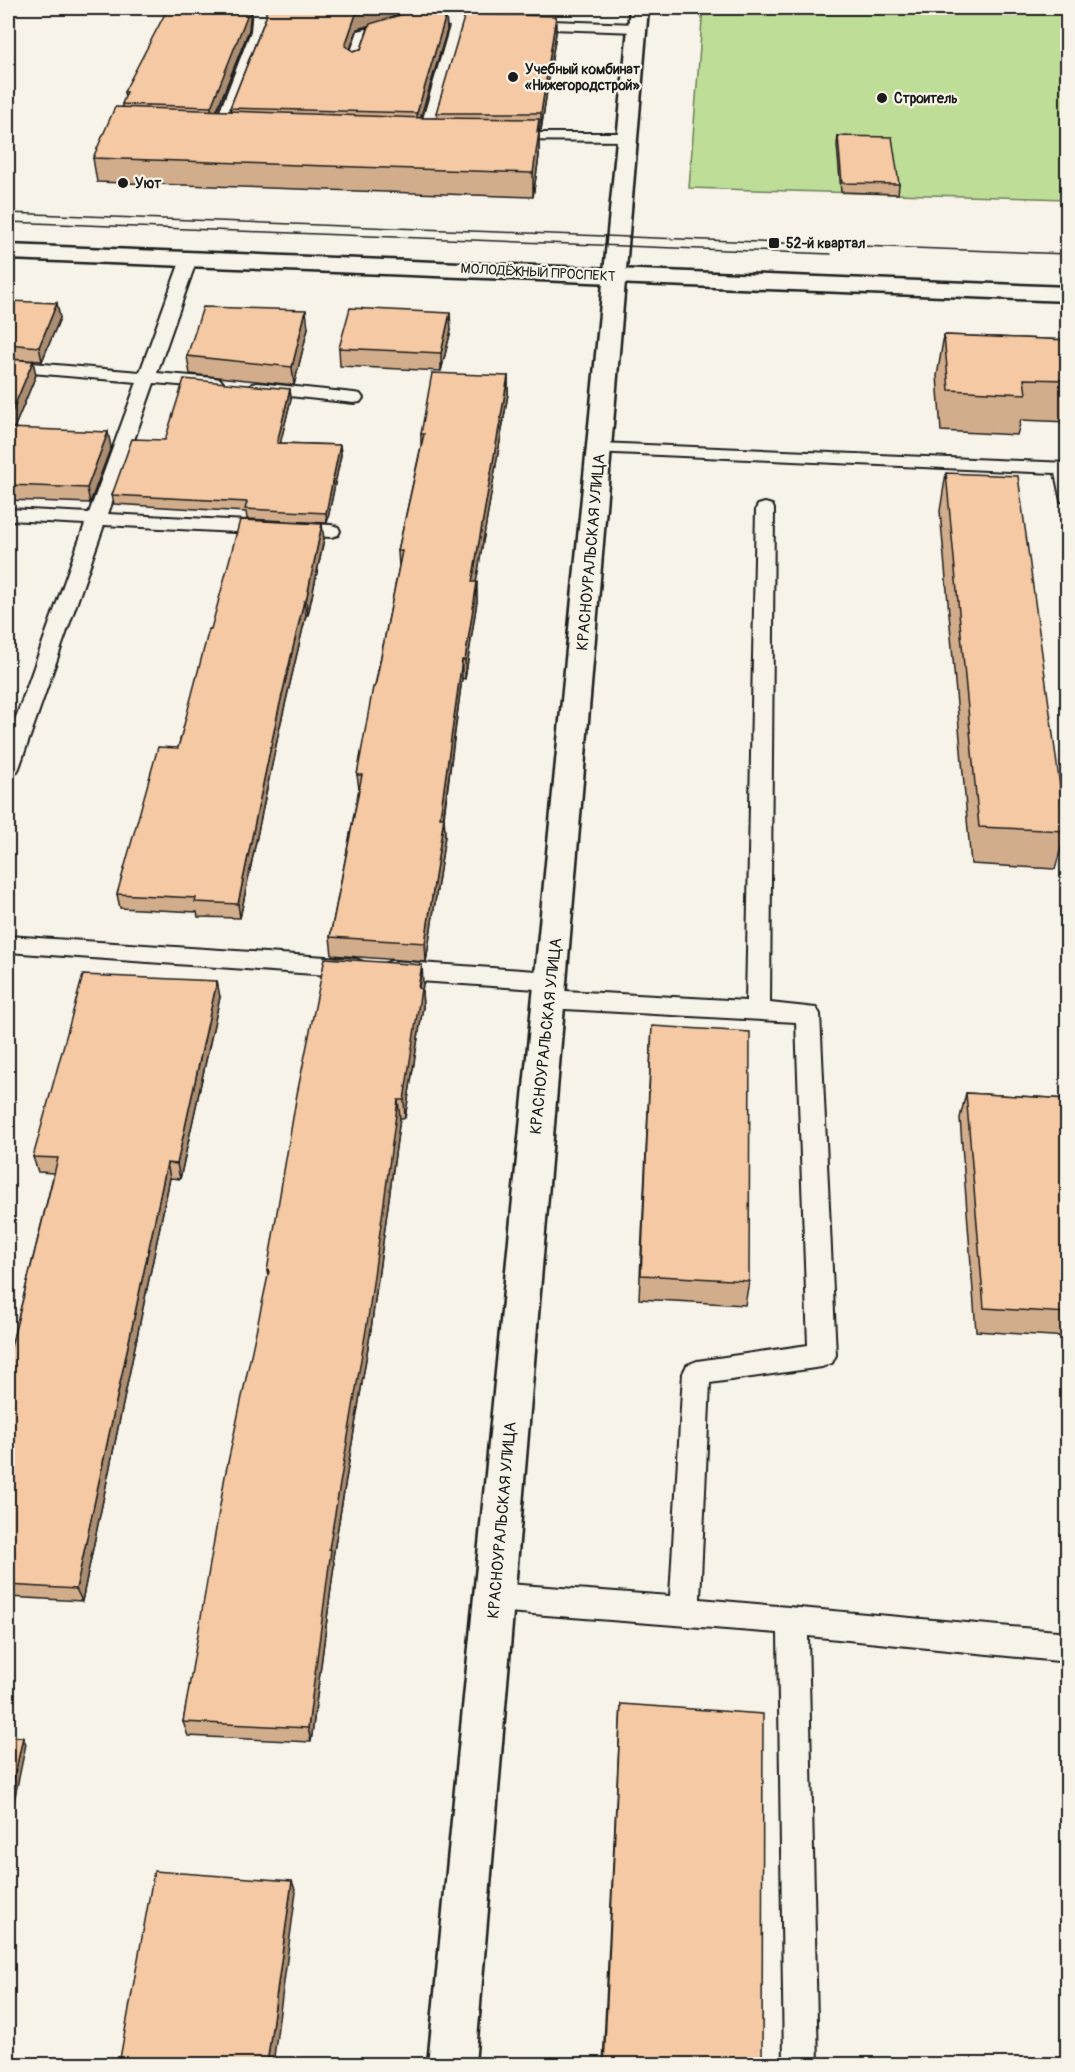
<svg xmlns="http://www.w3.org/2000/svg" width="1075" height="2072" viewBox="0 0 1075 2072" font-family="Pangolin,sans-serif">
  <style>
    .green { fill: #bede97; stroke: #6d7d5a; stroke-width: 1.5 }
    .lines { fill: none; stroke-linecap: round; stroke-linejoin: round }
    .service-casing { stroke: #1c1c1c; stroke-width: 4 }
    .minor-casing { stroke: #1c1c1c; stroke-width: 5 }
    .primary-casing { stroke: #1c1c1c; stroke-width: 5 }
    .service { fill: #f7f3e8; fill-rule: evenodd }
    .minor { fill: #f7f3e8; fill-rule: evenodd }
    .primary { fill: #f7f3e8; fill-rule: evenodd }
    .tram { stroke: #1c1c1c; stroke-width: 1.5 }
    .wall { fill: #d2ad8c; stroke: #1c1c1c; stroke-width: 1.5; fill-rule: evenodd }
    .shaded-wall { fill: #ab8d72; stroke: #1c1c1c; stroke-width: 1.5 }
    .building { fill: #f4c9a3; stroke: #1c1c1c; stroke-width: 1.5 }
    .poi-dot { fill: #1c1c1c; stroke: #f7f3e8; stroke-width: 2 }
    .labels { text-anchor: middle; stroke-width: 4.5; stroke-linejoin: round; paint-order: stroke }
    .far-poi-label { font-size: 14px; font-weight: bold; fill: #1c1c1c; stroke: #f7f3e8; text-anchor: start }
    .far-street-label { font-size: 14px; fill: #1c1c1c; stroke: #f7f3e8 }
    .street-label { font-size: 16px; fill: #1c1c1c; stroke: #f7f3e8 }
  </style>
  <rect width="100%" height="100%" fill="#f7f3e8"/>
  <filter id="ink" filterUnits="userSpaceOnUse"><feTurbulence type="fractalNoise" baseFrequency=".0167" numOctaves="2"/><feDisplacementMap in="SourceGraphic" scale="12" xChannelSelector="R" yChannelSelector="G"/><feConvolveMatrix kernelMatrix="1 2 1 2 8 2 1 2 1" color-interpolation-filters="sRGB"/></filter>
  <g filter="url(#ink)">
    <!-- green -->
    <path class="green" d="M703,8H1067V199L689,188Z"/>
    <g class="lines">
      <!-- service casing -->
      <g class="service-casing">
        <g id="service">
          <path d="M253,8H267L265,31L227,129L225,132H215L213,129L251,31Z"/>
          <path d="M385,8H399L412,16L637,24L644,28L637,32L464,26L432,136L425,140L418,136L450,26L404,23L403,27L369,37L360,63H350L348,60L358,31L401,21Z"/>
          <path d="M507,133H627L634,137L627,141L502,140L500,137L502,134Z"/>
          <path d="M189,254L197,259L157,373L214,378L220,379L223,383L220,387L214,388L154,383L108,514L331,525L338,527L340,531L338,535L331,537L104,525L19,768L16,773L8,775V740L85,524L8,520V509L89,513L137,382L8,371V361L140,372L181,259Z"/>
          <path d="M258,383L354,393L360,394L363,398L360,402L354,403L252,392L249,388L252,384Z"/>
          <path d="M599,443L1068,463V502L1061,501L1055,473L593,452L590,448L593,444Z"/>
          <path d="M765,503L772,505L774,509L770,1003L816,1008L820,1014L836,1355L832,1363L822,1367L710,1383L700,1599L1068,1632V1662L808,1636L818,2064H784L778,1633L494,1611L483,1607L479,1597L483,1587L494,1583L670,1596L683,1373L687,1365L697,1361L808,1345L796,1022L547,1008L539,1005L535,999L539,993L547,990L746,1001L756,509L758,505Z"/>
          <path d="M8,936L356,959L364,962L368,968L364,974L356,977L8,952Z"/>
          <path d="M391,961L550,972L558,975L562,981L558,987L550,990L391,979L383,976L379,970L383,964Z"/>
        </g>
      </g>
      <!-- minor casing -->
      <g class="minor-casing">
        <path id="minor" d="M630,8H648L475,2064H428Z"/>
      </g>
      <!-- primary casing -->
      <g class="primary-casing">
        <path id="primary" d="M8,245L1068,287V301L8,259Z"/>
      </g>
      <!-- service -->
      <use href="#service" class="service"/>
      <!-- minor -->
      <use href="#minor" class="minor"/>
      <!-- primary -->
      <use href="#primary" class="primary"/>
      <!-- tram -->
      <g class="tram">
        <path d="M8,213L1068,254"/>
        <path d="M8,222L831,254"/>
      </g>
    </g>
    <!-- wall -->
    <g class="wall">
      <path d="M251,8L249,30L217,111H231L230,108L266,17H393L409,12L402,8H426L425,14L446,15L447,30L420,118H437L436,113L556,33L541,130H539V156L533,197L97,182L93,158L122,107V104L125,98L124,92ZM369,25L361,49L353,51L350,49L357,29Z"/>
      <path d="M838,136L899,184L898,194L841,192L837,145Z"/>
      <path d="M8,301L60,318L42,361L8,359L36,375L14,428L111,447L90,503L8,500Z"/>
      <path d="M308,328L294,385L190,374L187,356Z"/>
      <path d="M451,330L441,371L340,366L339,348Z"/>
      <path d="M944,335L1068,340V422L1021,420L1017,435L941,431L937,376Z"/>
      <path d="M508,376V394L476,582L477,601L465,679L462,678L444,817L445,836L426,962L332,955L330,937L359,789L357,775L399,567L398,551L421,446V434Z"/>
      <path d="M290,389L291,399L280,443L340,445L341,455L327,523L247,519L246,512L114,504L112,495L165,440Z"/>
      <path d="M946,473L1066,831L1055,869L971,864L940,511Z"/>
      <path d="M324,539L308,615H306L280,726L240,918L198,917L197,912L120,908L117,894L178,748L211,629Z"/>
      <path d="M423,983L422,992L423,1007L405,1118H400L371,1329L333,1557L334,1565L311,1742L188,1736L183,1722L268,1277L267,1271Z"/>
      <path d="M220,997L180,1179L170,1178L82,1601L8,1597V1359L54,1173L38,1172L33,1157Z"/>
      <path d="M652,1026L749,1281L745,1305L639,1299Z"/>
      <path d="M966,1093L1068,1099V1337L976,1331L960,1118Z"/>
      <path d="M621,1704L762,2064H603Z"/>
    </g>
    <!-- shaded-wall -->
    <g class="shaded-wall">
      <path d="M248,8H253H251L249,30L212,122L211,107Z"/>
      <path d="M379,8H393V18L357,29L346,61L345,46L356,14Z"/>
      <path d="M446,15L447,30L417,129V113Z"/>
      <path d="M556,16V33L541,130V113Z"/>
      <path d="M539,119V156L533,197V173Z"/>
      <path d="M57,303L60,318L42,361L39,347Z"/>
      <path d="M306,310L308,328L294,385L292,367Z"/>
      <path d="M450,313L451,330L441,371V353Z"/>
      <path d="M33,361L36,375L8,443V421Z"/>
      <path d="M508,376V394L473,601L472,582Z"/>
      <path d="M290,389L291,399L278,453L277,443Z"/>
      <path d="M108,432L111,447L90,503L87,488Z"/>
      <path d="M340,445L341,455L327,523L326,513Z"/>
      <path d="M322,524L324,539L308,615L306,601Z"/>
      <path d="M477,582V601L465,679V660Z"/>
      <path d="M304,601L306,615L280,726L240,918L238,904L278,712Z"/>
      <path d="M462,660V678L441,835L440,817Z"/>
      <path d="M444,817L445,836L426,962L425,943Z"/>
      <path d="M422,965L423,983L422,992L423,1007L405,1118L404,1100Z"/>
      <path d="M217,981L220,997L180,1179L177,1164Z"/>
      <path d="M398,1100L400,1118L371,1329L333,1557L334,1565L311,1742L308,1728L329,1549Z"/>
      <path d="M167,1163L170,1178L82,1601L76,1589Z"/>
      <path d="M23,1737L26,1744L8,1830V1806Z"/>
      <path d="M292,1881L296,1892L273,2064H267Z"/>
    </g>
    <!-- building -->
    <g class="building">
      <path d="M168,8H248L247,16L211,107L122,104L127,92H124Z"/>
      <path d="M266,8H379L356,14L345,46L353,51L361,49L370,24L410,12H422L421,14L446,15L417,113L230,108L266,17Z"/>
      <path d="M465,14L556,16L541,113H436Z"/>
      <path d="M115,107L424,118L539,119L537,132H539L533,173L93,158Z"/>
      <path d="M838,136L892,137L899,184L842,183Z"/>
      <path d="M8,301L57,303L39,347L8,344Z"/>
      <path d="M203,307L306,310L292,367L187,356Z"/>
      <path d="M350,308L450,313L441,353L339,348Z"/>
      <path d="M944,335L1068,340V380L1024,379L1026,394L949,390Z"/>
      <path d="M8,359L33,361L8,421Z"/>
      <path d="M432,373L508,376L472,582H477L465,660H462L440,817H444L425,943L330,937L362,775H357L373,687H375L402,551H398L424,434H421Z"/>
      <path d="M184,379L290,389L277,443L340,445L326,513L245,509L247,502L112,495L132,439L165,440Z"/>
      <path d="M8,428L108,432L87,488L8,485Z"/>
      <path d="M946,473L1018,476L1066,831L979,827Z"/>
      <path d="M240,520L322,524L306,601H304L278,712L238,904L195,902L196,898L117,894L158,747L178,748L209,629H211Z"/>
      <path d="M325,958L422,965L418,988L421,989L404,1100H398L369,1312L329,1549L331,1550L308,1728L183,1722L225,1476L269,1271H267L297,1094Z"/>
      <path d="M83,975L217,981L177,1164L167,1163L76,1589L8,1585V1359L58,1158L33,1157Z"/>
      <path d="M652,1026L750,1032L749,1281L641,1275Z"/>
      <path d="M966,1093L1068,1099V1313L984,1308Z"/>
      <path d="M621,1704L763,1714L762,2064H604Z"/>
      <path d="M8,1736L23,1737L8,1806Z"/>
      <path d="M154,1871L292,1881L267,2064H119Z"/>
    </g>
  </g>
  <!-- markers -->
  <g class="poi-dot">
    <circle cx="513" cy="77" r="6"/>
    <circle cx="882" cy="98" r="6"/>
    <circle cx="123" cy="183" r="6"/>
    <rect x="768" y="237" width="12" height="12" rx="3"/>
  </g>
  <g class="labels">
    <!-- far-poi labels -->
    <g class="far-poi-label">
      <text x="525" y="74">Учебный комбинат<tspan x="525" dy="16">«Нижегородстрой»</tspan></text>
      <text x="894" y="103">Строитель</text>
      <text x="135" y="188">Уют</text>
      <text x="786" y="248">52-й квартал</text>
    </g>
    <!-- far-street labels -->
    <g class="far-street-label">
      <text transform="translate(538 272) rotate(3)" y="5">МОЛОДЁЖНЫЙ ПРОСПЕКТ</text>
    </g>
    <!-- street labels -->
    <g class="street-label">
      <text transform="translate(590 552) rotate(-85)" y="6">КРАСНОУРАЛЬСКАЯ УЛИЦА</text>
      <text transform="translate(545 1036) rotate(-84)" y="6">КРАСНОУРАЛЬСКАЯ УЛИЦА</text>
      <text transform="translate(501 1520) rotate(-85)" y="6">КРАСНОУРАЛЬСКАЯ УЛИЦА</text>
    </g>
  </g>
  <!-- margin -->
  <rect width="1075" height="2072" fill="none" stroke="#f7f3e8" stroke-width="30"/>
  <rect x="15" y="15" width="1045" height="2042" fill="none" stroke="#1c1c1c" stroke-width="2" filter="url(#ink)"/>
</svg>
